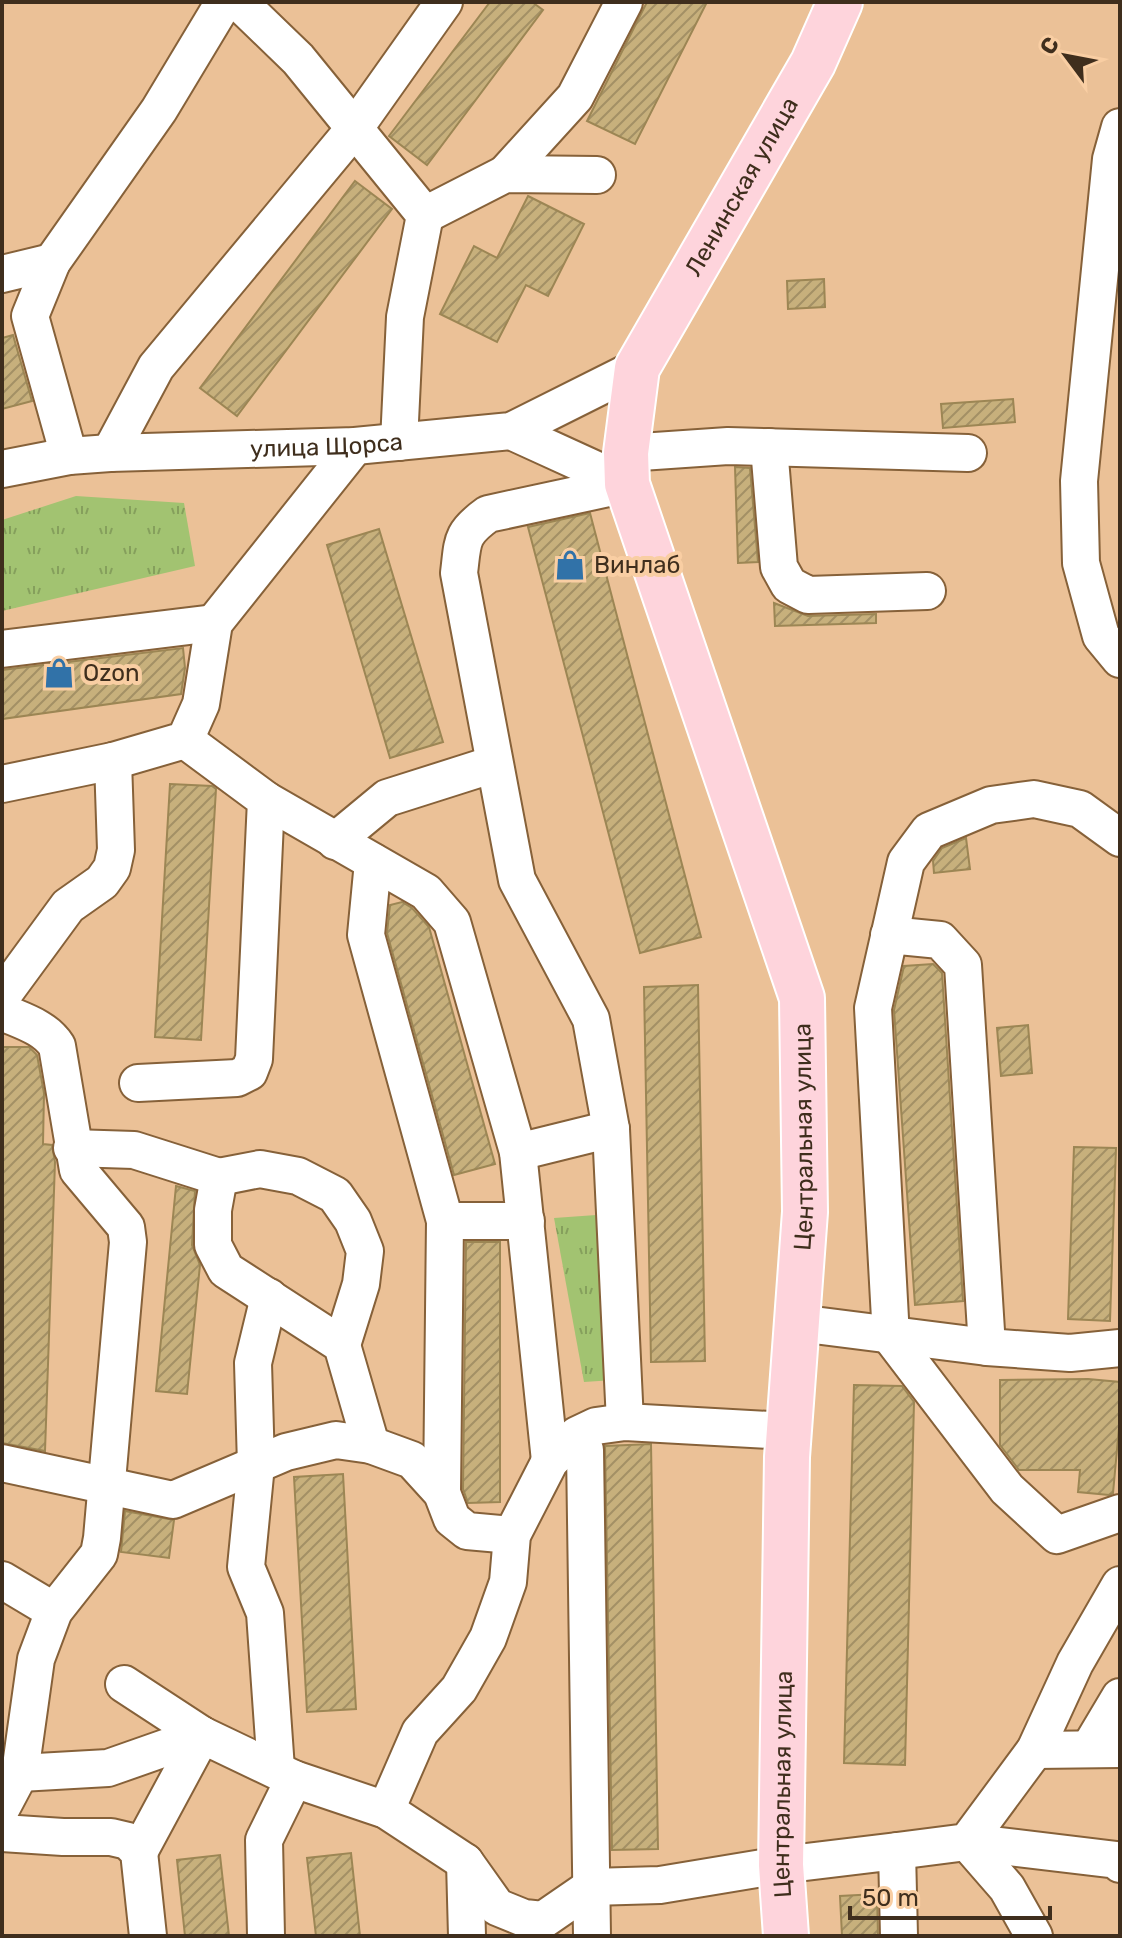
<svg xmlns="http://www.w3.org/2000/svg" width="1122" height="1938" viewBox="0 0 1122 1938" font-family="Rubik,sans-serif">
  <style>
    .grass { fill: url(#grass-tufts) }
    .building { fill: url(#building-hatch); stroke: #9c8654; stroke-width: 2 }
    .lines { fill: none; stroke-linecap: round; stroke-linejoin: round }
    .minor-casing { stroke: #866139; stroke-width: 40 }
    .major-casing { stroke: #fff; stroke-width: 48 }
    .minor { stroke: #fff; stroke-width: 36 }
    .major { stroke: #fed4dc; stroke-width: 44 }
    .labels { text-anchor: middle; stroke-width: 8; stroke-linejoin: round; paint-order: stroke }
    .street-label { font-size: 24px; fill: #3f2e1d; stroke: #f9cea3 }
    .poi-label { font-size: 24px; fill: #3f2e1d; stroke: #f9cea3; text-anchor: start }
  </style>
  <defs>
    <pattern id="grass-tufts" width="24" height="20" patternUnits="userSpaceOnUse" patternTransform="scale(2)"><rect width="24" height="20" fill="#a2c371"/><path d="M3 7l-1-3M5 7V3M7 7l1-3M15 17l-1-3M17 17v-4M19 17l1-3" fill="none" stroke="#859f5c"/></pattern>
    <pattern id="building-hatch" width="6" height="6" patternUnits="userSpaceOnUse" patternTransform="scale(2)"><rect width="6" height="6" fill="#c7b07c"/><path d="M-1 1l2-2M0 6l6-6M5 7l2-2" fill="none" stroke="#a39065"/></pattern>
  </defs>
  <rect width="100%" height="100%" fill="#ebc197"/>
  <!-- grass -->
  <g class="grass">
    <path d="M76,496L184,503L195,566L2,611V520Z"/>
    <path d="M596,1215L614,1380L584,1382L554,1218Z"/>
  </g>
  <!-- building -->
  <g class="building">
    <path d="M490,2H532L543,10L427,165L389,136Z"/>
    <path d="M647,2H707L635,144L587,121Z"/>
    <path d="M355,181L392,209L237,416L200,388Z"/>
    <path d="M528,196L584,224L548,296L526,285L497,342L440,314L474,246L497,258Z"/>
    <path d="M824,279L825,307L788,309L787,281Z"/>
    <path d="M13,335L32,401L2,409V338Z"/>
    <path d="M1013,399L1015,422L943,428L941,404Z"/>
    <path d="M735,467L750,468L758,562L738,563Z"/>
    <path d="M590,513L701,937L640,953L528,527Z"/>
    <path d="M379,529L443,742L390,758L327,545Z"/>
    <path d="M774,603L808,616L876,614V623L775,626Z"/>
    <path d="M183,648L185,668L181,694L2,719V670Z"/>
    <path d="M170,784L212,786L216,789L201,1040L155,1037Z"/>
    <path d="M966,838L970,869L934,873L933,861L942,848Z"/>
    <path d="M402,902L412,908L429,927L495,1164L454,1175L387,933L390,905Z"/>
    <path d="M933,964L942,973L963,1301L915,1305L894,1010L904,966Z"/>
    <path d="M698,985L705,1361L651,1362L644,987Z"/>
    <path d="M1028,1025L1032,1073L1001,1076L997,1028Z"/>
    <path d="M2,1047H29L37,1055L44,1093L43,1144L52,1145L55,1162L45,1451L2,1443Z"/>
    <path d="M1074,1147L1116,1148L1110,1321L1068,1319Z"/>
    <path d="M176,1186L195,1191L192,1245L200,1265L187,1394L156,1391Z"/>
    <path d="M466,1242H500V1502L468,1503L463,1489Z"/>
    <path d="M1088,1379L1120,1382V1417L1113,1493L1109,1495L1078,1492L1080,1470H1019L1000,1445V1380Z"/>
    <path d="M854,1385L902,1386L914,1402L905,1765L844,1763Z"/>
    <path d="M651,1444L658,1849L612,1850L605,1446Z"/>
    <path d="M343,1474L356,1709L307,1712L294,1477Z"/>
    <path d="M125,1511L174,1520L169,1558L121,1552Z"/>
    <path d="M351,1853L360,1936H316L307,1858Z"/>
    <path d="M220,1855L229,1936H185L177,1860Z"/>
    <path d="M877,1894L878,1936H842L840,1896Z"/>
  </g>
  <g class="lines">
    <!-- minor casing -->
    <g class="minor-casing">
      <g id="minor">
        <path d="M239,2L298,59L425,215L405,317L399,442"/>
        <path d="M1120,127L1111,159L1079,481L1081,563L1101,636L1120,659"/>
        <path d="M505,174L575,97L624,2"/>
        <path d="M425,215L505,174L597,175"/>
        <path d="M2,274L52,262"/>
        <path d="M511,431L627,484"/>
        <path d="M769,447L779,567L789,585L808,595L927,591"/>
        <path d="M110,453L156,367L354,129L444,2"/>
        <path d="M626,453L728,446L968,453"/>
        <path d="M69,456L30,316L52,262L159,110L224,2"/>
        <path id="s1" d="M2,469L69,456L110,453L355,446L511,431L637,368"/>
        <path d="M2,649L214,623"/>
        <path d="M2,784L113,761L185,740L201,704L214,623L355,446"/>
        <path d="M266,800L426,892L452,922L518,1152L550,1461"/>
        <path d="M1120,838L1080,809L1034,799L991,805L929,831L906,862L873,1008L891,1337L1007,1489L1057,1535L1120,1513"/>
        <path d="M335,841L387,798L494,764"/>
        <path d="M373,862L366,935L445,1221L442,1493"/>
        <path d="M889,935L940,940L963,965L987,1347"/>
        <path d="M2,996L68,906L102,882L112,868L116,850L113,761"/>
        <path d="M2,1012C22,1021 45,1027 57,1046L78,1170L126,1227L128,1242L102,1538L99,1554L54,1611L36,1659L20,1773L2,1807"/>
        <path d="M138,1083L237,1078L249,1072L254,1059L266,800L185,740"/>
        <path d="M72,1148L134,1150L219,1177L213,1210V1245L226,1270L342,1345L371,1445"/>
        <path d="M518,1152L611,1129"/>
        <path d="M219,1177L260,1169L298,1176L335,1195L353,1221L365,1251L361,1284L342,1345"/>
        <path d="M445,1221H526"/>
        <path d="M269,1297L253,1363L256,1465L246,1567L265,1613L276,1769"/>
        <path d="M798,1323L987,1347L1070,1353L1120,1348"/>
        <path d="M625,1422L611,1129L591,1019L517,880L459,573C463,541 460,534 488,514L627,484"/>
        <path d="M585,1450L592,1936"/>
        <path d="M2,1463L173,1500L286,1452L336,1440L371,1445L412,1460L442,1493L452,1519L467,1531L512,1535"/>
        <path d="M2,1580L54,1611"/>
        <path d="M124,1684L202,1735L294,1779L386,1810L465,1862L497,1907L524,1918L543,1920L591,1887L660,1885L781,1865L897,1851L899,1936"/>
        <path d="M1089,1749L1120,1697"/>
        <path d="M1035,1750L1120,1749"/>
        <path d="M20,1773L108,1768L202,1735"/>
        <path d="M386,1810L420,1732L459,1689L488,1638L508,1582L512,1535L550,1461L577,1435L596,1426L625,1422L788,1431"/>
        <path d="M2,1833L63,1837H111L128,1841L139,1852L148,1936"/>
        <path d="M967,1842L1117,1860L1120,1864"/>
        <path d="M967,1842L1007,1888L1034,1936"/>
        <path d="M897,1851L967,1842L1035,1750L1075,1663L1120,1585"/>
        <path d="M139,1852L202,1735"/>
        <path d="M465,1862L467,1936"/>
        <path d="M266,1936L264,1840L294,1779"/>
      </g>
    </g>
    <!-- major casing -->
    <g class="major-casing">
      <g id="major">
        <path id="s2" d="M786,1936L781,1865L787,1457L805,1212L802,998L627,484L626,453L637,368L813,63L840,2"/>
      </g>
    </g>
    <!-- minor -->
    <use href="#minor" class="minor"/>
    <!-- major -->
    <use href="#major" class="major"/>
  </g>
  <!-- icons -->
  <defs>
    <g id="shop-bare" transform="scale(2.4)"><path d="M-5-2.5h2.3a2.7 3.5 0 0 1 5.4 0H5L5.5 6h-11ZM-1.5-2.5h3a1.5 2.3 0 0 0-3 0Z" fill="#3172a8" stroke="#f9cea3" stroke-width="2.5" paint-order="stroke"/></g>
  </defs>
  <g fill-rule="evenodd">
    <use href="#shop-bare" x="570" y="565"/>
    <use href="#shop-bare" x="59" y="673"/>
  </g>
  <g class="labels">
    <!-- street labels -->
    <g class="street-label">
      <text dy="8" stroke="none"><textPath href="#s2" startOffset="1808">Ленинская улица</textPath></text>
      <text dy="8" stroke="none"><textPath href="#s1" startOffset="326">улица Щорса</textPath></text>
      <text dy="8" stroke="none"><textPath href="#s2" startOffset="800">Центральная улица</textPath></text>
      <text dy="8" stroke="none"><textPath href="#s2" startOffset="152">Центральная улица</textPath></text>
    </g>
    <!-- poi labels -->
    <g class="poi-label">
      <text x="594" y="573">Винлаб</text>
      <text x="83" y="681">Ozon</text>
    </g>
  </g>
  <!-- border -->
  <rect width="1122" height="1938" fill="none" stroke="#3f2e1d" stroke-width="8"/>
  <!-- north arrow -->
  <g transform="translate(1066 56) rotate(302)" stroke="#f9cea3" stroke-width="6" paint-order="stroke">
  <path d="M0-6L14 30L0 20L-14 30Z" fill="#3f2e1d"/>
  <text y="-12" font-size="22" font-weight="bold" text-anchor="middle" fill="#3f2e1d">С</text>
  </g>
  <!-- scale -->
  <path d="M850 1906v12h200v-12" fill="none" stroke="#3f2e1d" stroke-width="4"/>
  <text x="862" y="1906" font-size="24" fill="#3f2e1d" stroke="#f9cea3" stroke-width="6" paint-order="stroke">50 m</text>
</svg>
